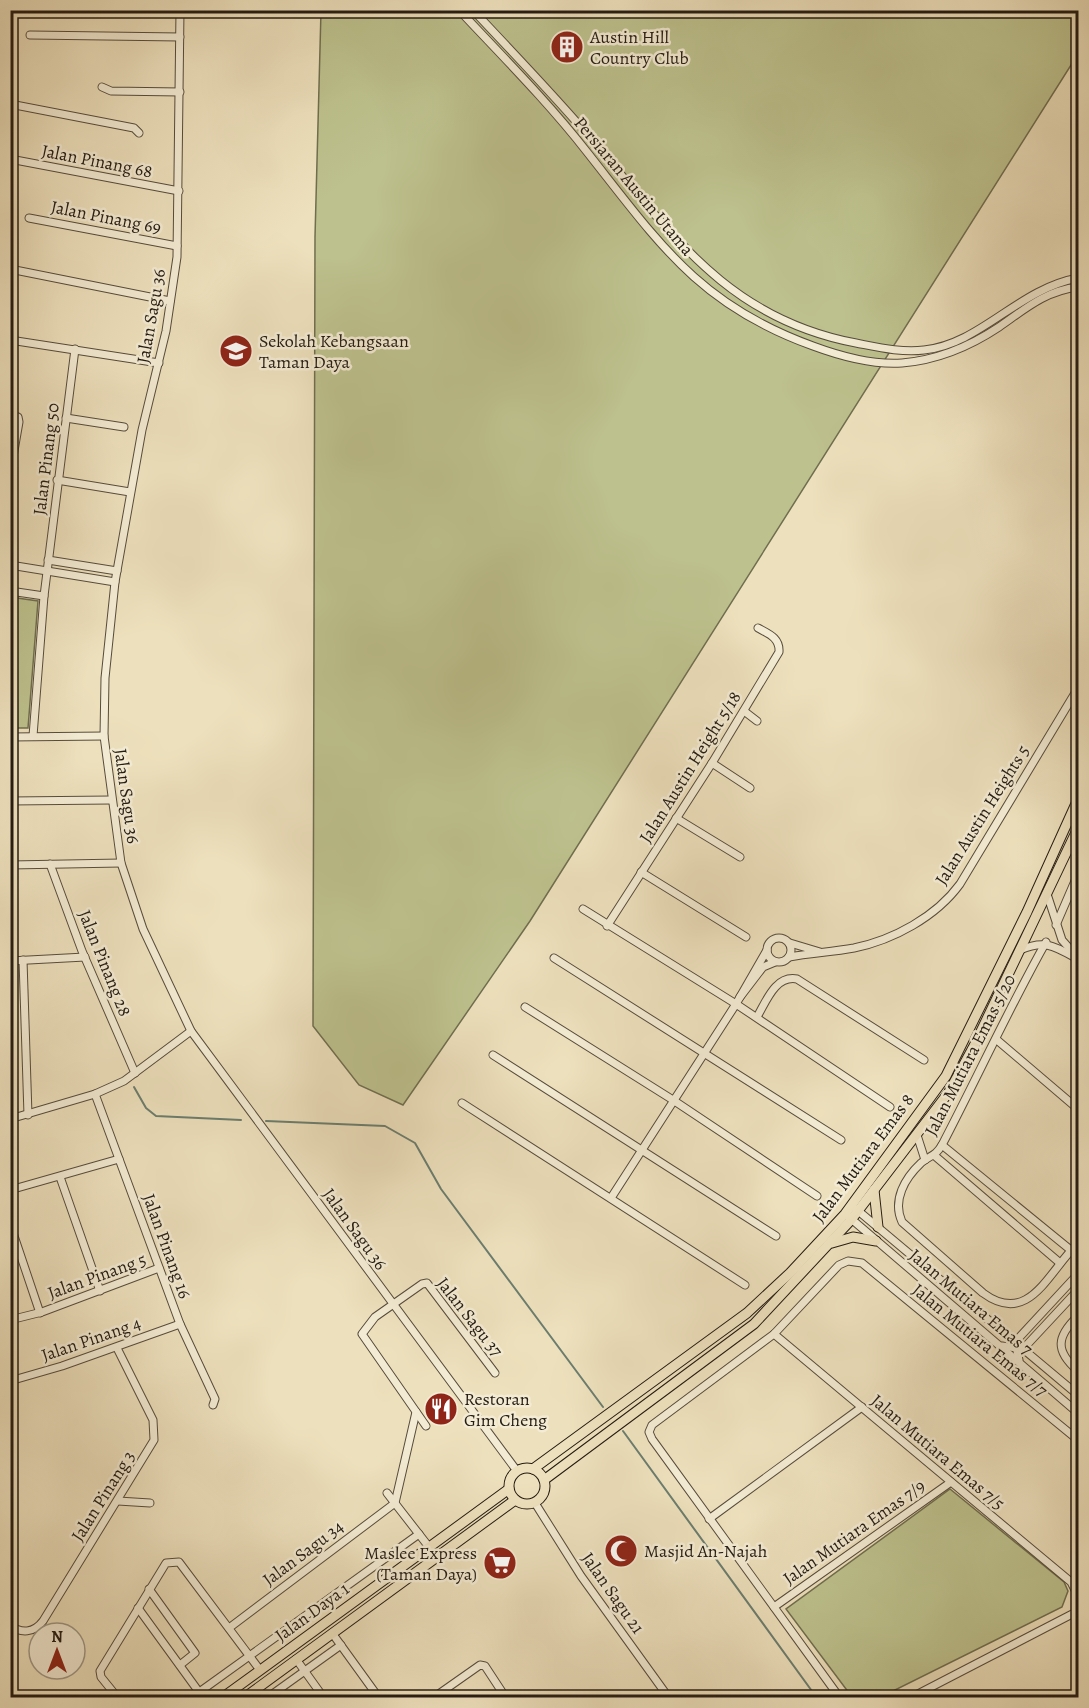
<svg xmlns="http://www.w3.org/2000/svg" width="1089" height="1708" viewBox="0 0 1089 1708" font-family="Alegreya,serif">
  <style>
    .green { fill: #bdc18d; stroke: #706e50; stroke-width: 1.5 }
    .lines { fill: none; stroke-linecap: round; stroke-linejoin: round }
    .stream { stroke: #6b7d6f; stroke-width: 2 }
    .minor-casing { stroke: #564c3d; stroke-width: 9 }
    .major-casing { stroke: #241b13; stroke-width: 11 }
    .minor { stroke: #f3ebd3; stroke-width: 7 }
    .major { stroke: #ede0bc; stroke-width: 9 }
    .labels { text-anchor: middle; stroke-width: 5; stroke-linejoin: round; paint-order: stroke }
    .poi-label { font-size: 18px; fill: #241b13; stroke: #f3ebd3; text-anchor: start }
    .street-label { font-size: 18px; fill: #241b13; stroke: #f3ebd3 }
  </style>
  <rect width="100%" height="100%" fill="#ede0bc"/>
  <filter id="stains"><feTurbulence type="fractalNoise" baseFrequency=".00333" numOctaves="4"/><feColorMatrix values="0 0 0 0 .2 0 0 0 0 .09 0 0 0 0 .02 0 0 0 .5 -.17"/></filter>
  <radialGradient id="worn" r=".72"><stop offset=".6" stop-color="#630" stop-opacity="0"/><stop offset="1" stop-color="#630" stop-opacity=".3"/></radialGradient>
  <!-- green -->
  <g class="green">
    <path d="M321,11H1078V54L530,921L403,1105L359,1085L313,1026L315,237Z"/>
    <path d="M10,597L38,601L28,728H11Z"/>
    <path d="M950,1489L1064,1582L1068,1591L1062,1607L881,1697H852L786,1609Z"/>
  </g>
  <g class="lines">
    <!-- stream -->
    <g class="stream">
      <path d="M134,1087L146,1108L156,1116L241,1120"/>
      <path d="M266,1121L385,1126L415,1143L441,1189L603,1407"/>
      <path d="M623,1431L817,1698"/>
    </g>
    <!-- minor casing -->
    <g class="minor-casing">
      <g id="minor">
        <path d="M180,10L177,257L166,331L142,430L115,582L105,678L104,736L121,863L143,929L191,1031L517,1471"/>
        <path d="M459,10C503,57 548,102 587,152C659,243 699,305 813,346C840,356 874,365 902,363C938,360 969,347 999,327C1025,309 1045,291 1078,287"/>
        <path d="M473,10C513,53 555,96 593,141C672,234 728,319 856,343C877,347 902,353 924,350C981,344 1018,289 1078,278"/>
        <path d="M30,35L180,37"/>
        <path d="M102,87L111,91L180,92"/>
        <path d="M10,104L134,128L139,133"/>
        <path d="M10,159L179,191"/>
        <path d="M29,218L177,246"/>
        <path d="M10,269L170,301"/>
        <path d="M10,340L159,363"/>
        <path d="M10,414L18,417L19,422L10,474"/>
        <path d="M66,418L124,427"/>
        <path d="M57,480L130,492"/>
        <path d="M48,560L117,571"/>
        <path d="M10,565L115,582"/>
        <path d="M10,591L44,596"/>
        <path d="M744,711L757,721"/>
        <path d="M33,736L44,596L75,349"/>
        <path d="M10,737L104,736"/>
        <path d="M712,763L750,788"/>
        <path d="M10,801L111,800"/>
        <path d="M676,818L740,857"/>
        <path d="M50,864L82,951L135,1073"/>
        <path d="M10,865L121,863"/>
        <path d="M641,872L746,937"/>
        <path d="M1047,894L1062,940L1078,958"/>
        <path d="M583,909L736,1004L890,1107"/>
        <path d="M1056,925L1078,874"/>
        <path d="M607,926L712,763L779,652C780,638 769,634 758,628"/>
        <circle cx="779" cy="950" r="12"/>
        <path d="M1046,942C1009,1008 977,1078 942,1145C935,1157 930,1155 921,1163C905,1178 892,1200 902,1222L983,1293C1029,1327 1048,1272 1078,1243"/>
        <path d="M790,943L820,952"/>
        <path d="M1020,950C1043,940 1053,945 1074,957"/>
        <path d="M789,957C811,953 832,952 854,948C893,940 936,917 960,884L1078,688"/>
        <path d="M554,958L841,1140"/>
        <path d="M23,960L28,1115"/>
        <path d="M10,961L85,957"/>
        <path d="M740,997L763,967L775,962"/>
        <path d="M525,1007L673,1100L817,1196"/>
        <path d="M757,1017C766,1002 775,975 797,979L924,1060"/>
        <path d="M997,1040L1078,1109"/>
        <path d="M493,1055L776,1236"/>
        <path d="M10,1077L13,1119"/>
        <path d="M95,1094L180,1324L215,1399L213,1405"/>
        <path d="M462,1103L745,1285"/>
        <path d="M10,1119L95,1094L124,1081L191,1031"/>
        <path d="M917,1135L925,1160"/>
        <path d="M942,1145L1078,1256"/>
        <path d="M935,1156L1060,1263"/>
        <path d="M60,1177L100,1291"/>
        <path d="M10,1190L119,1159"/>
        <path d="M611,1198L736,1004L767,950"/>
        <path d="M856,1209L1078,1395"/>
        <path d="M849,1217L1078,1413"/>
        <path d="M10,1224L40,1313"/>
        <path d="M1078,1316C1056,1337 1055,1351 1078,1371"/>
        <path d="M10,1320L42,1312L159,1268"/>
        <path d="M774,1334L1071,1582L1078,1596"/>
        <path d="M1002,1346L1023,1349L1078,1290"/>
        <path d="M1019,1360L1015,1342L1078,1274"/>
        <path d="M10,1381L62,1366L180,1324"/>
        <path d="M426,1426L362,1334L375,1317L422,1284L427,1283L495,1373"/>
        <path d="M387,1493L429,1547"/>
        <path d="M118,1501L150,1503"/>
        <path d="M535,1503L581,1576L669,1698"/>
        <path d="M709,1519L862,1407"/>
        <path d="M149,1589L195,1653L180,1665"/>
        <path d="M774,1607L951,1482"/>
        <path d="M138,1608L199,1692"/>
        <path d="M10,1625C21,1634 34,1633 43,1621L154,1440L153,1420L117,1348"/>
        <path d="M229,1628L395,1503L416,1412"/>
        <path d="M332,1633L379,1698"/>
        <path d="M296,1659L324,1698"/>
        <path d="M118,1698L101,1677L100,1671L166,1563L179,1562L260,1670"/>
        <path d="M191,1698L419,1534"/>
        <path d="M267,1698L341,1645"/>
        <path d="M433,1698L480,1665L485,1666L506,1698"/>
        <path d="M840,1698L652,1439L649,1432L652,1425L774,1334L839,1265L848,1261L862,1263L1078,1440"/>
        <path d="M910,1698L1078,1611"/>
      </g>
    </g>
    <!-- major casing -->
    <g class="major-casing">
      <g id="major">
        <path d="M874,1190L878,1227"/>
        <path d="M832,1243L853,1237L876,1241"/>
        <circle cx="527" cy="1486" r="18"/>
        <path d="M533,1469L747,1313L790,1273L845,1214L946,1076L1027,912L1078,799"/>
        <path d="M544,1480L754,1324L851,1220L949,1092L974,1046L1078,828"/>
        <path d="M222,1698L509,1489"/>
        <path d="M244,1698L515,1500"/>
      </g>
    </g>
    <!-- minor -->
    <use href="#minor" class="minor"/>
    <!-- major -->
    <use href="#major" class="major"/>
  </g>
  <!-- icons -->
  <defs>
    <g id="building-disc" transform="scale(1.725)"><circle r="9.5" fill="#8f2418" stroke="#f3ebd3"/><path d="M-4-6H4V6H1V3H-1V6H-4ZM-2.5-4.3h1.7v1.8h-1.7ZM.8-4.3h1.7v1.8H.8ZM-2.5-1h1.7V.8h-1.7ZM.8-1h1.7V.8H.8Z" fill="#fff"/></g>
    <g id="school-disc" transform="scale(1.725)"><circle r="9.5" fill="#8f2418" stroke="#f3ebd3"/><path d="M0-5L7-2L0 1L-7-2ZM-4 1L0 2.5L4 1V4Q0 6-4 4Z" fill="#fff"/></g>
    <g id="restaurant-disc" transform="scale(1.725)"><circle r="9.5" fill="#8f2418" stroke="#f3ebd3"/><path d="M-5-6h1v4h1v-4h1v4h1v-4h1v5L-1.5 .5V6h-2V.5L-5-1ZM5-6V6H3V1.5H1.5Q1.5-4 5-6Z" fill="#fff"/></g>
    <g id="mosque-disc" transform="scale(1.725)"><circle r="9.5" fill="#8f2418" stroke="#f3ebd3"/><path d="M3.5-4.9A6 6 0 1 0 3.5 4.9A5 5 0 1 1 3.5-4.9Z" fill="#fff"/></g>
    <g id="supermarket-disc" transform="scale(1.725)"><circle r="9.5" fill="#8f2418" stroke="#f3ebd3"/><path d="M-6-5.5h2.5l.6 2H6L4.5 2H-2.5L-4.4-4H-6ZM-1.5 3.2a1.3 1.3 0 1 0 .1 0ZM3 3.2a1.3 1.3 0 1 0 .1 0Z" fill="#fff"/></g>
  </defs>
  <g fill-rule="evenodd">
    <use href="#building-disc" x="567" y="47"/>
    <use href="#school-disc" x="236" y="351"/>
    <use href="#restaurant-disc" x="441" y="1409"/>
    <use href="#mosque-disc" x="621" y="1551"/>
    <use href="#supermarket-disc" x="500" y="1563"/>
  </g>
  <g class="labels">
    <!-- poi labels -->
    <g class="poi-label">
      <text x="590" y="43">Austin Hill<tspan x="590" dy="21">Country Club</tspan></text>
      <text x="259" y="347">Sekolah Kebangsaan<tspan x="259" dy="21">Taman Daya</tspan></text>
      <text x="464" y="1405">Restoran<tspan x="464" dy="21">Gim Cheng</tspan></text>
      <text x="644" y="1557">Masjid An-Najah</text>
      <text x="477" y="1559" text-anchor="end">Maslee Express<tspan x="477" dy="21">(Taman Daya)</tspan></text>
    </g>
    <!-- street labels -->
    <g class="street-label">
      <text transform="translate(97 161) rotate(11)" y="6">Jalan Pinang 68</text>
      <text transform="translate(634 186) rotate(50)" y="6">Persiaran Austin Utama</text>
      <text transform="translate(106 217) rotate(11)" y="6">Jalan Pinang 69</text>
      <text transform="translate(151 316) rotate(-80)" y="6">Jalan Sagu 36</text>
      <text transform="translate(46 459) rotate(-83)" y="6">Jalan Pinang 50</text>
      <text transform="translate(690 767) rotate(-58)" y="6">Jalan Austin Height 5/18</text>
      <text transform="translate(127 796) rotate(82)" y="6">Jalan Sagu 36</text>
      <text transform="translate(982 815) rotate(-58)" y="6">Jalan Austin Heights 5</text>
      <text transform="translate(105 963) rotate(68)" y="6">Jalan Pinang 28</text>
      <text transform="translate(970 1055) rotate(-63)" y="6">Jalan Mutiara Emas 5/20</text>
      <text transform="translate(863 1158) rotate(-53)" y="6">Jalan Mutiara Emas 8</text>
      <text transform="translate(355 1229) rotate(54)" y="6">Jalan Sagu 36</text>
      <text transform="translate(167 1246) rotate(70)" y="6">Jalan Pinang 16</text>
      <text transform="translate(97 1276) rotate(-20)" y="6">Jalan Pinang 5</text>
      <text transform="translate(971 1302) rotate(40)" y="6">Jalan Mutiara Emas 7</text>
      <text transform="translate(470 1317) rotate(52)" y="6">Jalan Sagu 37</text>
      <text transform="translate(91 1339) rotate(-19)" y="6">Jalan Pinang 4</text>
      <text transform="translate(980 1340) rotate(39)" y="6">Jalan Mutiara Emas 7/7</text>
      <text transform="translate(938 1452) rotate(40)" y="6">Jalan Mutiara Emas 7/5</text>
      <text transform="translate(103 1496) rotate(-58)" y="6">Jalan Pinang 3</text>
      <text transform="translate(854 1532) rotate(-35)" y="6">Jalan Mutiara Emas 7/9</text>
      <text transform="translate(303 1553) rotate(-37)" y="6">Jalan Sagu 34</text>
      <text transform="translate(613 1593) rotate(55)" y="6">Jalan Sagu 21</text>
      <text transform="translate(312 1612) rotate(-36)" y="6">Jalan Daya 1</text>
    </g>
  </g>
  <!-- margin -->
  <rect width="1089" height="1708" fill="none" stroke="#ede0bc" stroke-width="36"/>
  <rect x="12" y="12" width="1065" height="1684" fill="none" stroke="#241b13" stroke-width="3"/>
  <rect x="18" y="18" width="1053" height="1672" fill="none" stroke="#241b13" stroke-width="1.5"/>
  <!-- north arrow -->
  <g transform="translate(57 1651)"><circle r="28" fill="#f3ebd3" stroke="#a09886" stroke-width="1.5"/>
  <path d="M0-4.5L10 22L0 15L-10 22Z" fill="#8f2418"/>
  <text y="-9" font-size="16" font-weight="bold" text-anchor="middle" fill="#241b13">N</text>
  </g>
  <rect width="100%" height="100%" filter="url(#stains)"/>
  <rect width="100%" height="100%" fill="url(#worn)"/>
</svg>
